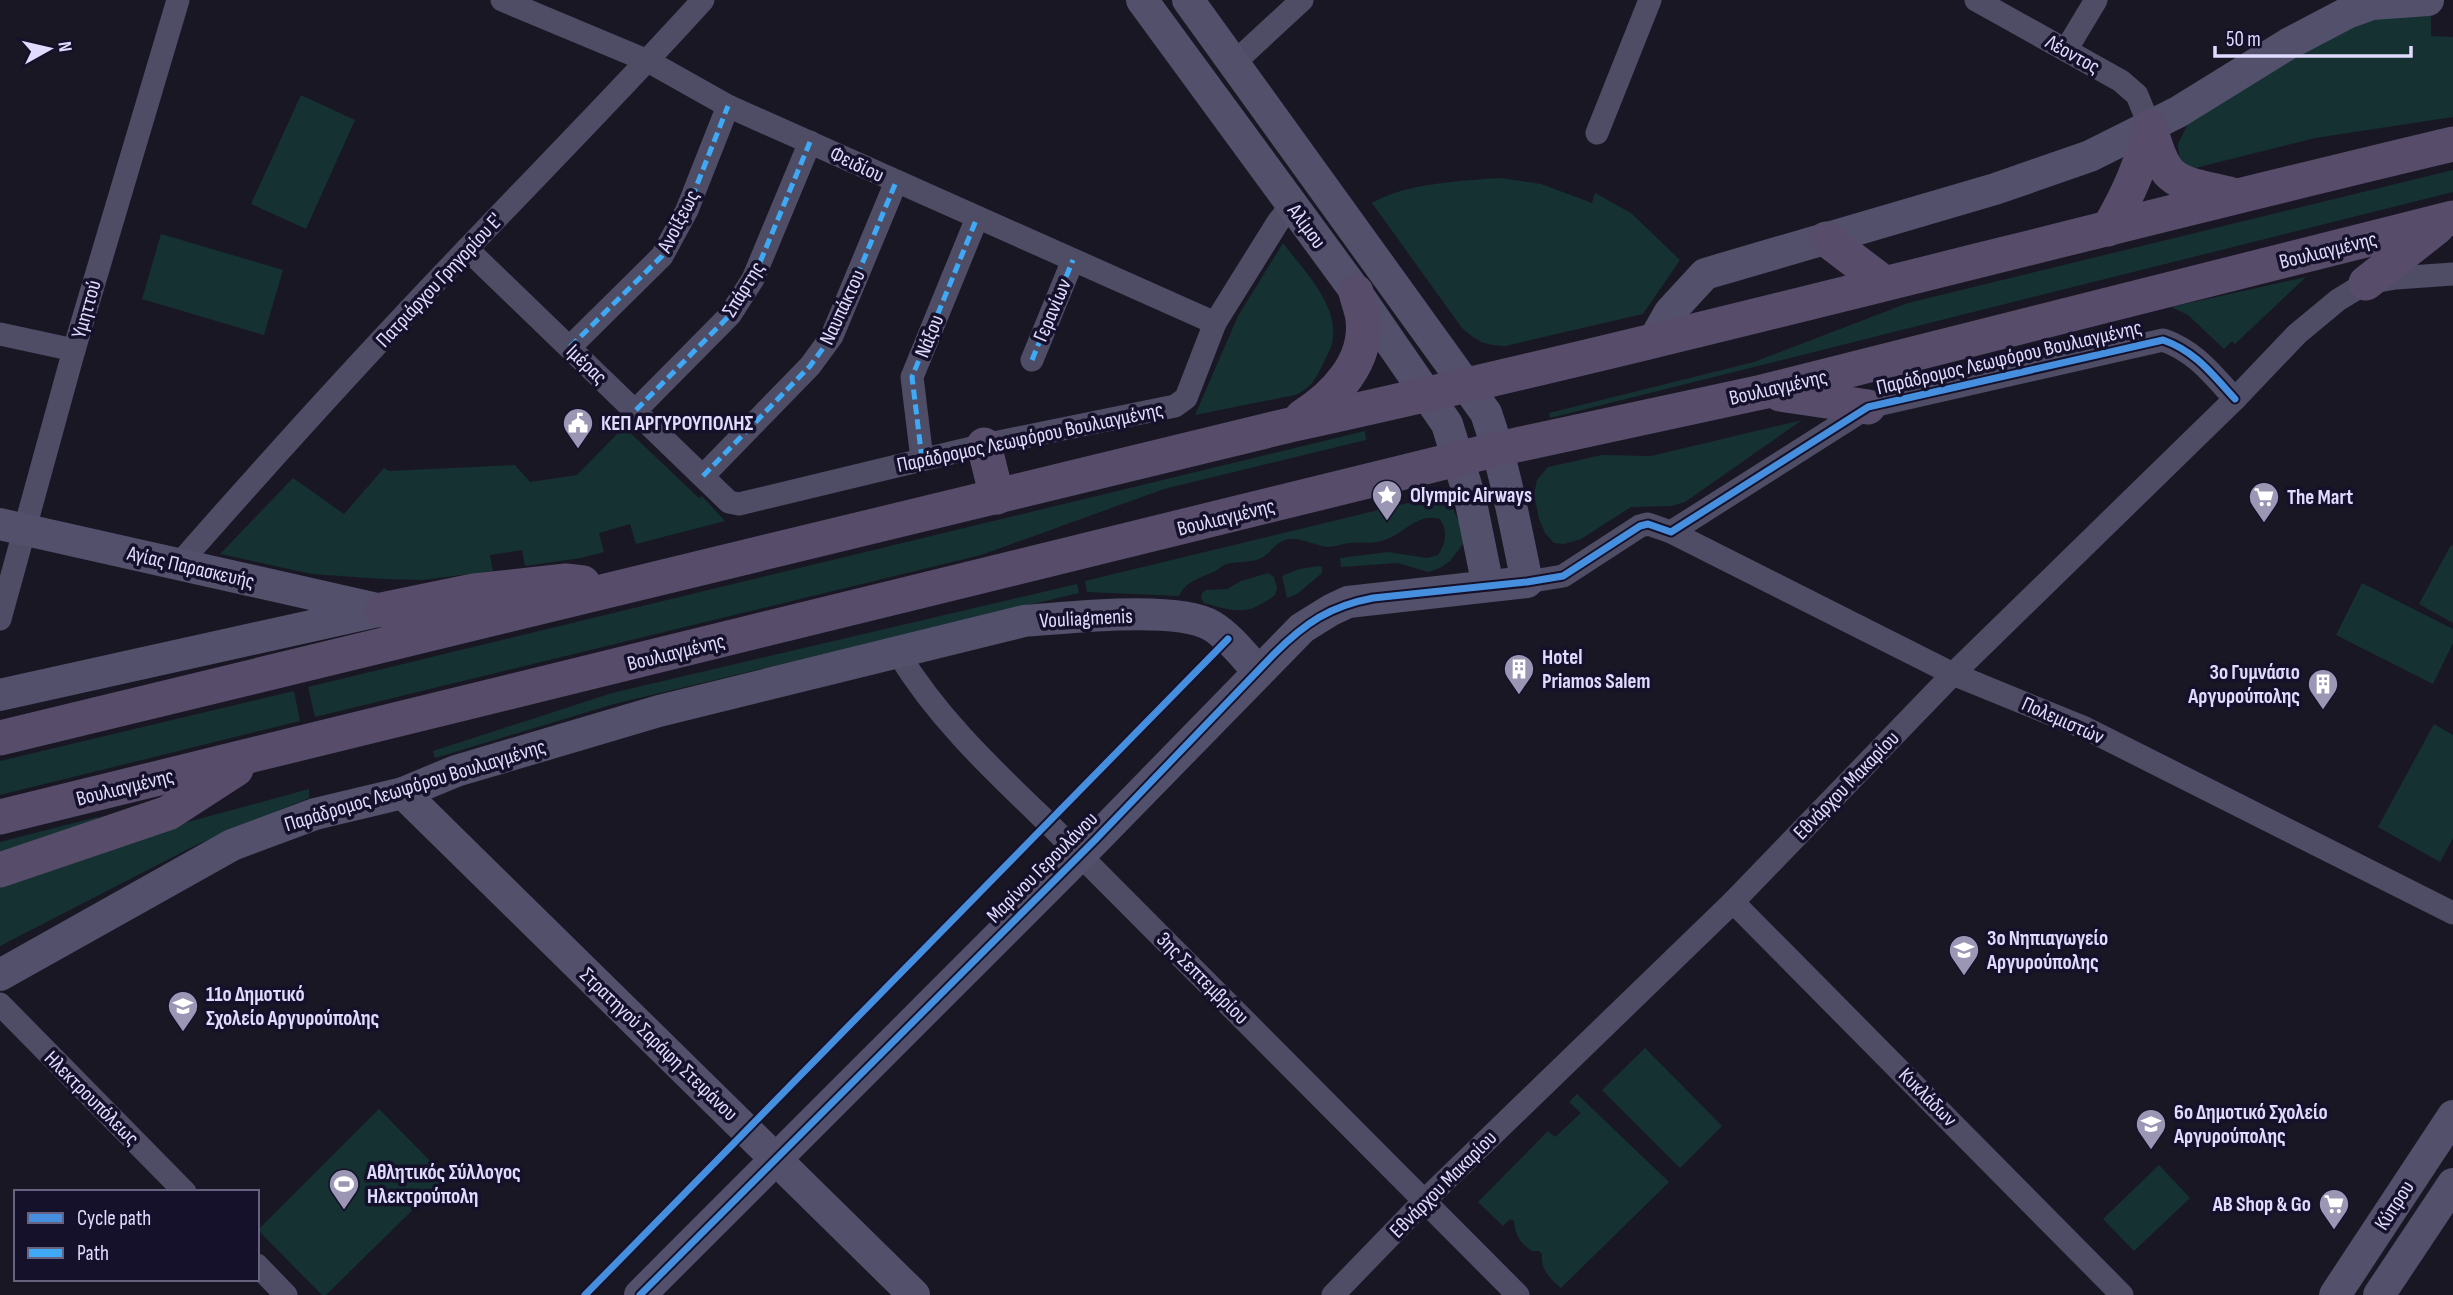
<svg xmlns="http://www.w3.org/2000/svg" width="2453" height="1295" viewBox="0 0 2453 1295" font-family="'Sofia Sans Condensed',sans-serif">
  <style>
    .green { fill: #153132 }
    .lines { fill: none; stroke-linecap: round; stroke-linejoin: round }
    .street { stroke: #4e4d65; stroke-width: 23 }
    .secondary { stroke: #52506b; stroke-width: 32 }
    .primary { stroke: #574d6a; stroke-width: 35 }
    .quiet { stroke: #3fa9f5; stroke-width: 5; stroke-dasharray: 10 5; stroke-linecap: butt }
    .cycleway-casing { stroke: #16112b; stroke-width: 11 }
    .cycleway { stroke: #468fdf; stroke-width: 7 }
    .labels { text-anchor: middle; stroke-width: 7; stroke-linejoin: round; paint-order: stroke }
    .street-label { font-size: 21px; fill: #e0dbff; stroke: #16112b }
    .poi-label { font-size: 21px; font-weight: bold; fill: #e0dbff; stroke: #16112b; text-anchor: start }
  </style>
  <rect width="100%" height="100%" fill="#1a1725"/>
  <!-- green -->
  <g class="green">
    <path d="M2431,7V36L2453,37V117L2315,138L2191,169L2180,162L2178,144L2188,123L2308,41L2379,9Z"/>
    <path d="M301,95L355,120L306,229L251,204Z"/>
    <path d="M2453,170V192L1550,418L1549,413L1754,362L1908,303Z"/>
    <path d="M1500,178L1541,184L1592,203L1595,193L1631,213L1680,260L1643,314L1505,346C1484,345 1478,342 1462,328L1372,203C1406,183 1460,181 1500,178Z"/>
    <path d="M161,234L283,270L264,335L142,299Z"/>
    <path d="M1283,243C1303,270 1341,306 1332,344C1330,350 1326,357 1323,364C1316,379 1310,389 1295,395L1195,415L1238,316Z"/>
    <path d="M2306,277L2235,344L2232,341L2224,349L2188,315L2171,307Z"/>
    <path d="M1802,420L1685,502L1671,506L1631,507L1581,539L1564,544L1554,543L1545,533L1539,519L1534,494L1537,480L1548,467L1602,455L1651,456Z"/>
    <path d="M624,427L699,498L702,496L725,521L636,544L630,524L599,533L604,552L581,558L525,566L522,550L490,555L493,571L423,580L383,579L312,574L220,554L293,478L344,514L384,468L389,471L515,465L530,482L577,475Z"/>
    <path d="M1365,431L1366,440L1164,489L981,555L315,717L308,687Z"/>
    <path d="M1424,499H1441L1453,509L1459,522L1463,533V544L1450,561L1440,568L1428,572L1398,563L1341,567L1340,558L1388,552L1427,558L1438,555C1446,543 1448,531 1440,519C1416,512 1403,536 1381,541C1371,544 1359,542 1349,543C1341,544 1334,547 1327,547C1314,545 1298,536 1285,540C1275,543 1269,555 1259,559C1248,563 1237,561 1227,564C1221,566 1219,570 1213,572C1200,578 1185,582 1179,596L1087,592L1085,581Z"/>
    <path d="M2451,545L2453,546V623L2419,604Z"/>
    <path d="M1319,566L1322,567V573L1297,594L1287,598L1282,576L1299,569Z"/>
    <path d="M1268,573L1274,577L1277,588L1275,595C1248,616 1236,612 1204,603L1201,598L1202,593L1206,590L1227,589L1241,581Z"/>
    <path d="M2362,583L2453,629V643L2433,684L2336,635Z"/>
    <path d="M1077,584L1079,593L614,704L435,758L433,751L612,693Z"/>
    <path d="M294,691L300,721L0,795V761Z"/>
    <path d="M2434,724L2453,735V838L2440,862L2378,827Z"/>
    <path d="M309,789V798L198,844L0,946V887L162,829Z"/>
    <path d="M97,817L98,827L0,854V842Z"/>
    <path d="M1645,1048L1722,1126L1680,1168L1602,1090Z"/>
    <path d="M1577,1094L1669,1182L1561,1288C1550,1279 1540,1269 1542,1254L1539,1251H1532C1520,1243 1515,1235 1514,1221L1510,1219L1503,1226L1478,1202L1548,1131L1555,1137L1581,1113L1569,1102Z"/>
    <path d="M379,1109L446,1177L326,1295H322L258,1230Z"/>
    <path d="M2159,1165L2190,1198L2134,1251L2103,1219Z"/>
  </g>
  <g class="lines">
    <!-- street -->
    <g class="street">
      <path d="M502,0L648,61L728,106L1215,323"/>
      <path d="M1976,0L2121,81L2137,95L2150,127"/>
      <path d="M2066,50L2096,0"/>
      <path d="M1234,63L1302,0"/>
      <path d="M1597,133L1650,0"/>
      <path d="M467,249L729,502L739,504L984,445L1175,406L1186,398L1215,323L1278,222L1292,205"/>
      <path d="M0,334L74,350"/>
      <path d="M570,347L662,256L687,210L728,106"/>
      <path d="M1032,360L1073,260"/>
      <path d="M636,410L730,315L753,279L810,142"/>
      <path d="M922,459L912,377L977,218"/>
      <path d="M703,476L810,366L832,336L896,182"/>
      <path d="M1671,532L1953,674L2085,728L2453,913"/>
      <path d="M179,564C273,457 370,350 469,247C547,165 627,84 703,0"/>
      <path d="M1527,582L1563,576L1640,526L1648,524L1671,532L1868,407L2163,340C2195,351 2212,374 2235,399"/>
      <path d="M0,619L74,350L178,0"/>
      <path d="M898,653C938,719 993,770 1048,823L1518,1295"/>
      <path d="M1733,902L2122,1295"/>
      <path d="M0,1004L185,1192"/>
      <path d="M257,1265L286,1295"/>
      <path d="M1333,1295L1423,1202L1733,902L1953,674L2235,399L2297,334L2338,300L2366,283L2396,278L2453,274"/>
    </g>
    <!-- secondary -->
    <g class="secondary">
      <path d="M1142,0L1356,292L1447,424L1470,498L1488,586"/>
      <path d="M1654,340L1670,312L1705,274L1995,189L2090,156L2178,112L2288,44L2347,13L2372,4L2428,0"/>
      <path d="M0,524L382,610"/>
      <path d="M0,695L374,612"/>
      <path d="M403,793L914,1295"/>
      <path d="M0,975L232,845L315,814L403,793L456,771L659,711L1024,621C1066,618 1178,605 1212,626C1230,637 1244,656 1258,671"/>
      <path d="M640,1295L1096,839L1302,628L1331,610L1348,602L1527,582C1515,525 1505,468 1486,413L1188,0"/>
      <path d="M2335,1295L2453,1116"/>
      <path d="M2379,1295L2453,1184"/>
    </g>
    <!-- primary -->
    <g class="primary">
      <path d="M2150,127C2165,185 2174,181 2229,194"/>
      <path d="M2108,229C2128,196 2142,165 2150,127"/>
      <path d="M1826,239L1884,283"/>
      <path d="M2366,283L2437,227"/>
      <path d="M1780,394L1868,407"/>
      <path d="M1302,417C1335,396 1368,362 1363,319C1362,310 1358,301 1356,292"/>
      <path d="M984,445L997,497"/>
      <path d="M382,610L474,591L566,581L583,583"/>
      <path d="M0,738L1290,425C1679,340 2065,236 2453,144"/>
      <path d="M0,817L1498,449L1762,392L2453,218"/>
      <path d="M0,870L168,813L236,769"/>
    </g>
    <!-- quiet -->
    <g class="quiet">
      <path d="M570,347L662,256L687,210L728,106"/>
      <path d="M1032,360L1073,260"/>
      <path d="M636,410L730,315L753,279L810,142"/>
      <path d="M922,459L912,377L977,218"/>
      <path d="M703,476L810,366L832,336L896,182"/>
    </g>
    <!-- cycleway casing -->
    <g class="cycleway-casing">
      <g id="cycleway">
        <path d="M585,1295L1228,639"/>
        <path d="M640,1295L1096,839L1274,654C1305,623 1330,606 1373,598L1527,582L1563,576L1640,526L1648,524L1671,532L1868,407L2163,340C2195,351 2212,374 2235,399"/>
      </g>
    </g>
    <!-- cycleway -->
    <use href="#cycleway" class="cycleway"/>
  </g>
  <!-- icons -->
  <defs>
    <g id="civic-pin" transform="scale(1.575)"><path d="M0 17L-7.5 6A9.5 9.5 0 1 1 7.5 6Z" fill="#9b96b3" stroke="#16112b"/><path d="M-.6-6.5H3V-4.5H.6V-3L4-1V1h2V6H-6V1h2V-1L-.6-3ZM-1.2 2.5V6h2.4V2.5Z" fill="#fff"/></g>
    <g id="sight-pin" transform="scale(1.575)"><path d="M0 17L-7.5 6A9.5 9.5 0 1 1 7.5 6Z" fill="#9b96b3" stroke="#16112b"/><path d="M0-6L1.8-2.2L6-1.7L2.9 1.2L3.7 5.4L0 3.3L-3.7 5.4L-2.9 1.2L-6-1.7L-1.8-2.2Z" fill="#fff"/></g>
    <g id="supermarket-pin" transform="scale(1.575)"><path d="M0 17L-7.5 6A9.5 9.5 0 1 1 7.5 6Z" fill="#9b96b3" stroke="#16112b"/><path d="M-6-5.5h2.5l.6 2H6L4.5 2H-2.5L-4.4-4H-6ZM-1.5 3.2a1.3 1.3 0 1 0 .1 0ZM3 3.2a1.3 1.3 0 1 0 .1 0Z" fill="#fff"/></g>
    <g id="building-pin" transform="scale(1.575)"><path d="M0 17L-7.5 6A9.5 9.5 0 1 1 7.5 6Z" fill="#9b96b3" stroke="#16112b"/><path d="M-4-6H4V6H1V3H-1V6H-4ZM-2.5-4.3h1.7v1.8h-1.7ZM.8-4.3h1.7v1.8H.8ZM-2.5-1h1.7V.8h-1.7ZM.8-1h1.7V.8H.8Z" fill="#fff"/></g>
    <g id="school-pin" transform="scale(1.575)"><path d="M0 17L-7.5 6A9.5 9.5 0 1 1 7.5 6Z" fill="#9b96b3" stroke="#16112b"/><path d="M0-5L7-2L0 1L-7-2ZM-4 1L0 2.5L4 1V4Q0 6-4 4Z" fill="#fff"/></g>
    <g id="stadium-pin" transform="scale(1.575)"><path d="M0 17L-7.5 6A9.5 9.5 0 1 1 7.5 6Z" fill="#9b96b3" stroke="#16112b"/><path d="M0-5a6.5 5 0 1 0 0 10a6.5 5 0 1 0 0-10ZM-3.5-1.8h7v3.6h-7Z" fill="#fff"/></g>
  </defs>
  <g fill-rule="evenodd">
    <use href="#civic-pin" x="578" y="423"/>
    <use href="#sight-pin" x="1387" y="495"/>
    <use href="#supermarket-pin" x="2264" y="497"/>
    <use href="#building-pin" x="1519" y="669"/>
    <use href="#building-pin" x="2323" y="684"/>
    <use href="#school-pin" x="1964" y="950"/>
    <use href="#school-pin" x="183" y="1006"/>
    <use href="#school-pin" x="2151" y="1124"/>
    <use href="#stadium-pin" x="344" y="1184"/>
    <use href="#supermarket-pin" x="2334" y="1204"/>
  </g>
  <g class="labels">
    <!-- street labels -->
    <g class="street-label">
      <text transform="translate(2073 54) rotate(29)" y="7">Λέοντος</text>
      <text transform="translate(857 164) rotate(25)" y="7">Φειδίου</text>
      <text transform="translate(678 221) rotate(-63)" y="7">Ανοίξεως</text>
      <text transform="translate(1307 226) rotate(54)" y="7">Αλίμου</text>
      <text transform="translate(2328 250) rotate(-14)" y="7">Βουλιαγμένης</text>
      <text transform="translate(439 280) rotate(-47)" y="7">Πατριάρχου Γρηγορίου Ε'</text>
      <text transform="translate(743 289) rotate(-58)" y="7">Σπάρτης</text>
      <text transform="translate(842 307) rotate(-65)" y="7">Ναυπάκτου</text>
      <text transform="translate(86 309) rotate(-74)" y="7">Υμηττού</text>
      <text transform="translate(1052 310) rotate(-67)" y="7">Γερανίων</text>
      <text transform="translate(929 336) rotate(-68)" y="7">Νάξου</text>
      <text transform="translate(2009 357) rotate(-13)" y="7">Παράδρομος Λεωφόρου Βουλιαγμένης</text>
      <text transform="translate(587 364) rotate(44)" y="7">Ιμέρας</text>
      <text transform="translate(1778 387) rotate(-13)" y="7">Βουλιαγμένης</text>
      <text transform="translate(1030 437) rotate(-12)" y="7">Παράδρομος Λεωφόρου Βουλιαγμένης</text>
      <text transform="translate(1226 517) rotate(-14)" y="7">Βουλιαγμένης</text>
      <text transform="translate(191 567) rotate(13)" y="7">Αγίας Παρασκευής</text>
      <text transform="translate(1086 618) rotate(-3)" y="7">Vouliagmenis</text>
      <text transform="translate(676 652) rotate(-14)" y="7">Βουλιαγμένης</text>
      <text transform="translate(2063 720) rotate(24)" y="7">Πολεμιστών</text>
      <text transform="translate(415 785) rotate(-17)" y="7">Παράδρομος Λεωφόρου Βουλιαγμένης</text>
      <text transform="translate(1846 785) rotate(-46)" y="7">Εθνάρχου Μακαρίου</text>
      <text transform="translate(125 787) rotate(-14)" y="7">Βουλιαγμένης</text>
      <text transform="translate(1042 867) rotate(-45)" y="7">Μαρίνου Γερουλάνου</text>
      <text transform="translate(1203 978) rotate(45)" y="7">3ης Σεπτεμβρίου</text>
      <text transform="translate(659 1044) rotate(44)" y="7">Στρατηγού Σαράφη Στεφάνου</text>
      <text transform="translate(1928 1097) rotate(45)" y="7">Κυκλάδων</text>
      <text transform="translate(92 1098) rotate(45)" y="7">Ηλεκτρουπόλεως</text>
      <text transform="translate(1443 1184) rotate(-45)" y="7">Εθνάρχου Μακαρίου</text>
      <text transform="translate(2394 1205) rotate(-57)" y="7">Κύπρου</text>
    </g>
    <!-- poi labels -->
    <g class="poi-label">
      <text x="601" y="430">ΚΕΠ ΑΡΓΥΡΟΥΠΟΛΗΣ</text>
      <text x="1410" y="502">Olympic Airways</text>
      <text x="2287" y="504">The Mart</text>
      <text x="1542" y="664">Hotel<tspan x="1542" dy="24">Priamos Salem</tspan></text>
      <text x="2300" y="679" text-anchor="end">3ο Γυμνάσιο<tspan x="2300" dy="24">Αργυρούπολης</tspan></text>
      <text x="1987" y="945">3ο Νηπιαγωγείο<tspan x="1987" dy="24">Αργυρούπολης</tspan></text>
      <text x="206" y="1001">11ο Δημοτικό<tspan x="206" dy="24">Σχολείο Αργυρούπολης</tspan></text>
      <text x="2174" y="1119">6ο Δημοτικό Σχολείο<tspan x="2174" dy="24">Αργυρούπολης</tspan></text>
      <text x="367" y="1179">Αθλητικός Σύλλογος<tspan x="367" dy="24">Ηλεκτρούπολη</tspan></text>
      <text x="2311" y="1211" text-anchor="end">ΑΒ Shop &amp; Go</text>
    </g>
  </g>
  <!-- legend -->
  <rect x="14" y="1190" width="245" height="91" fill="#16112b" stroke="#676280" stroke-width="2"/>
  <rect x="28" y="1213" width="35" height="10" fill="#468fdf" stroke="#676280" stroke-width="2"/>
  <text x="77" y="1225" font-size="21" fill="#e0dbff">Cycle path</text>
  <rect x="28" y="1248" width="35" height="10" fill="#3fa9f5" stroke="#676280" stroke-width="2"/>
  <text x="77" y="1260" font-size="21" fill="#e0dbff">Path</text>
  <!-- north arrow -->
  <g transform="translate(49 49) rotate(82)" stroke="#16112b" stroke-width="5" paint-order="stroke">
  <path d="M0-5L12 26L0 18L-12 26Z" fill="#e0dbff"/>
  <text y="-10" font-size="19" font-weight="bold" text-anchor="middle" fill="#e0dbff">N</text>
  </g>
  <!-- scale -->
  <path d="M2215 46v10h196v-10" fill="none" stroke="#e0dbff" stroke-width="3.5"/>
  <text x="2226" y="46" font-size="21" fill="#e0dbff" stroke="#16112b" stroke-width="5" paint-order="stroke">50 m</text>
</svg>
